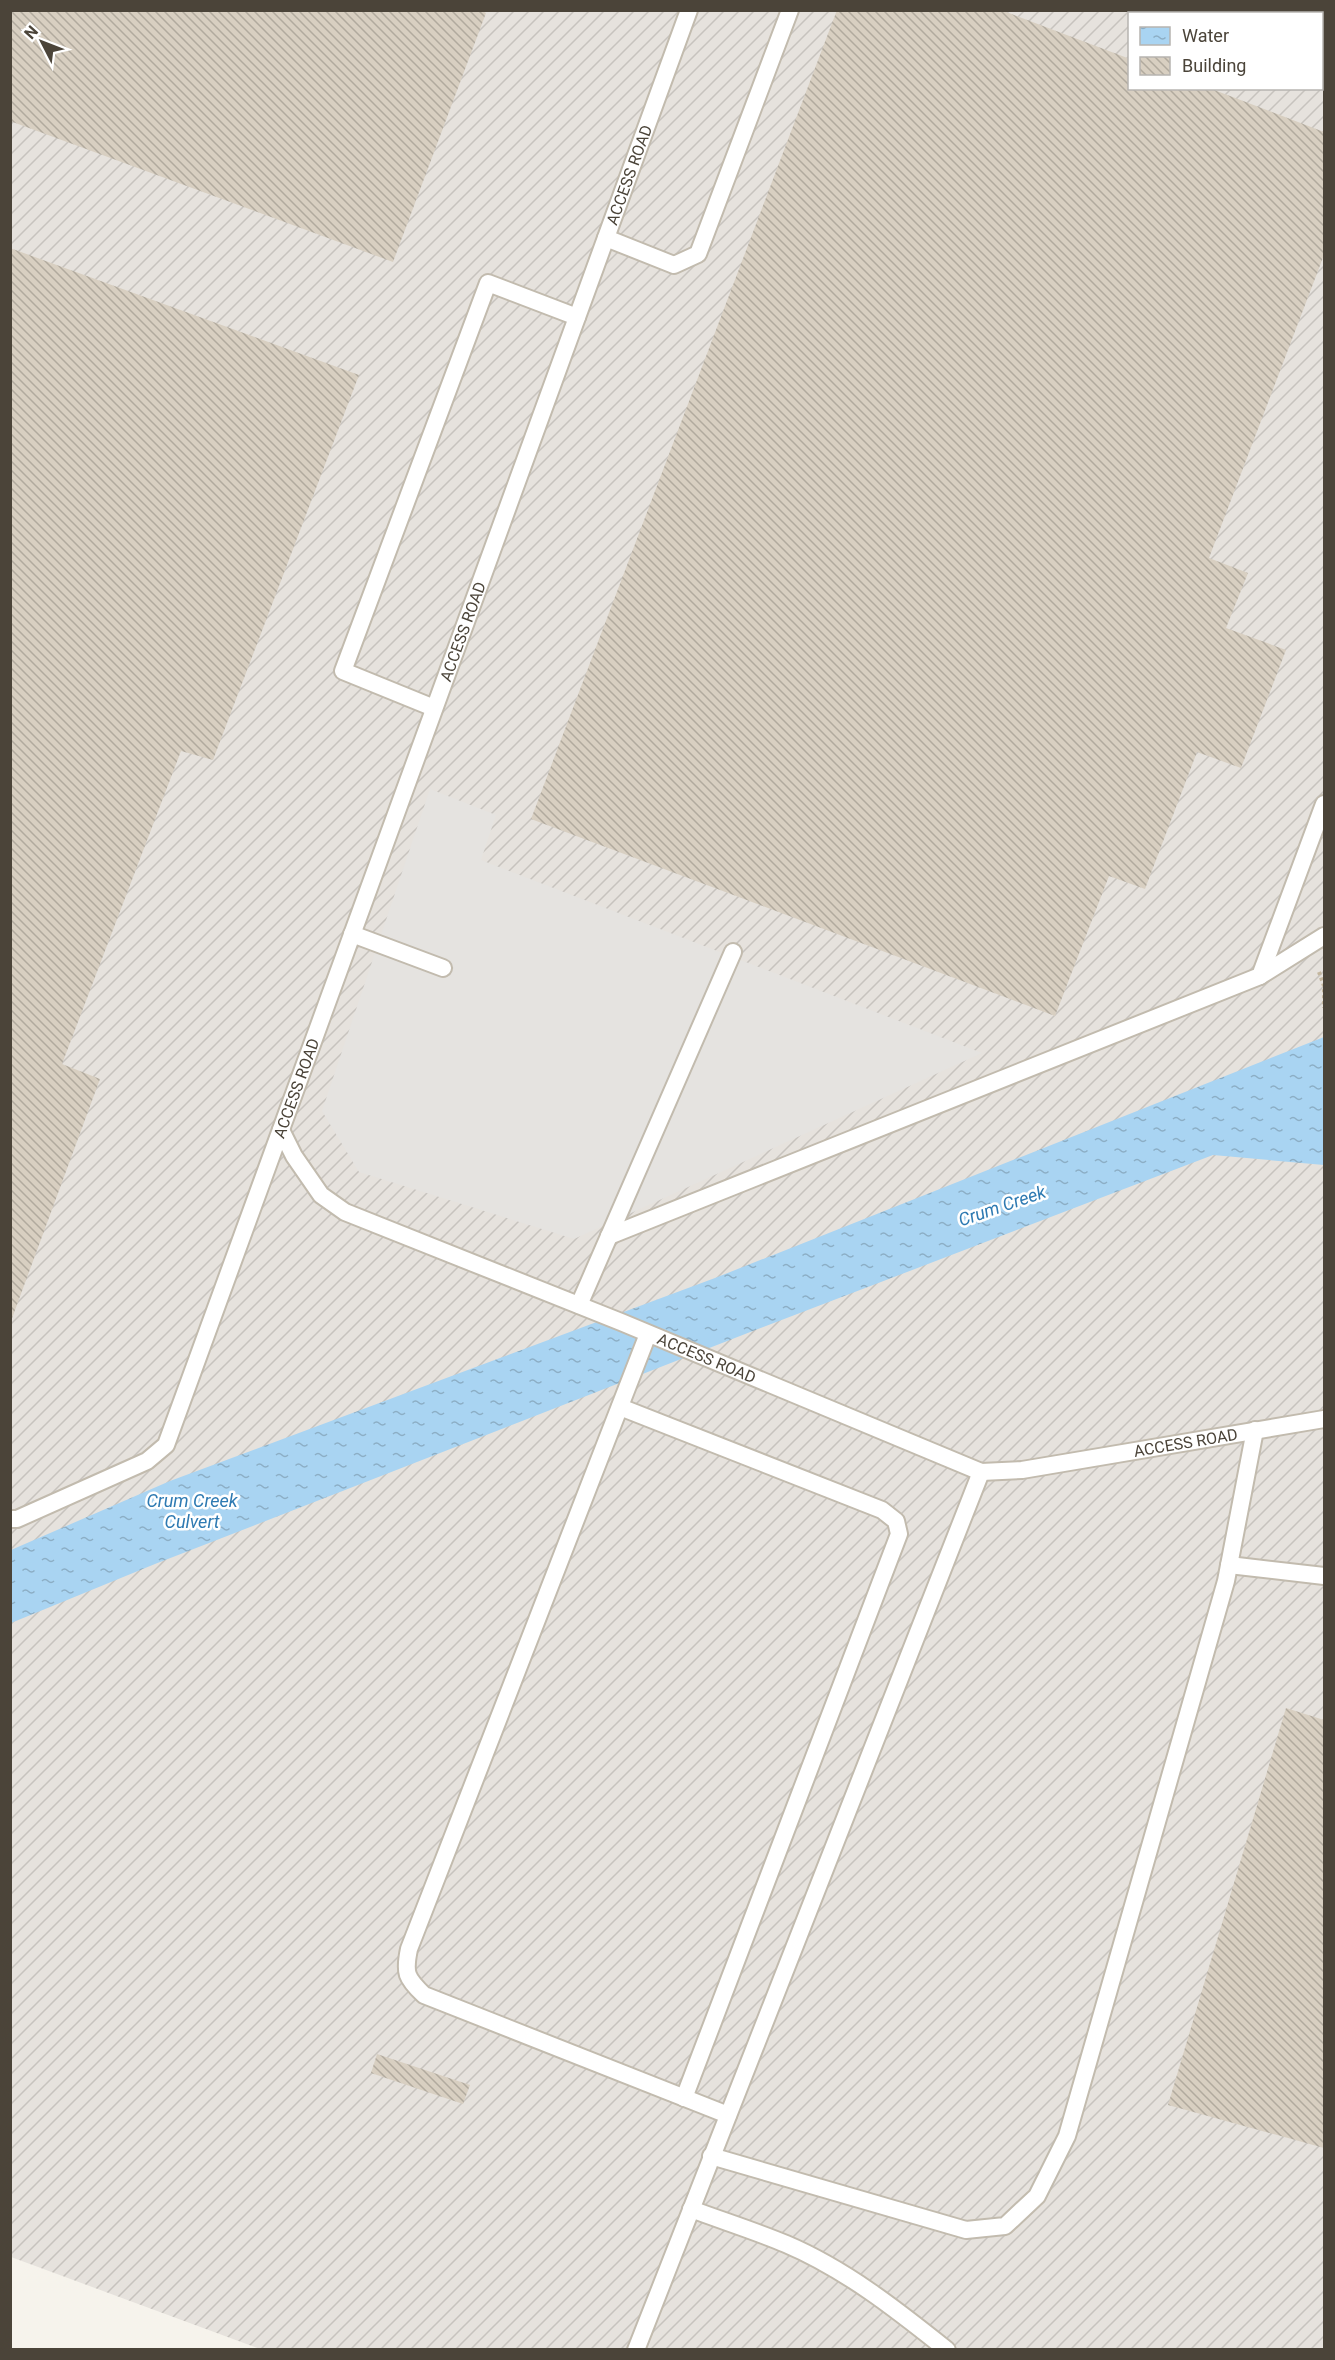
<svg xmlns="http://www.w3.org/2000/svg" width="1335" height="2360" viewBox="0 0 1335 2360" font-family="Roboto,sans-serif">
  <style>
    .industrial { fill: url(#industrial-furrows); fill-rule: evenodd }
    .parking { fill: #e5e3e0 }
    .water { fill: url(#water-ripples) }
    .building { fill: url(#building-back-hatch) }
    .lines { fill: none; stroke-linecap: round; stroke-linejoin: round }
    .service-casing { stroke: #c2bbae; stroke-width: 20 }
    .path { stroke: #c4b79f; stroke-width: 4; stroke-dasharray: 3 3; stroke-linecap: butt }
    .service { stroke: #fff; stroke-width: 16 }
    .labels { text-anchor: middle; stroke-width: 5; stroke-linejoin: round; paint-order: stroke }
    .street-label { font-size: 16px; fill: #4b4439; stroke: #fff }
    .water-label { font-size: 18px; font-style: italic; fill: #2e7ab2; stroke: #fff }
  </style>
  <defs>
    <pattern id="industrial-furrows" width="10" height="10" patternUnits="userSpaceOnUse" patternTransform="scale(1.5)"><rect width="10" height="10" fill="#e6e2dd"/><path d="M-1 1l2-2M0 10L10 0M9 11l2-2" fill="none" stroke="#c7c3be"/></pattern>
    <pattern id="water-ripples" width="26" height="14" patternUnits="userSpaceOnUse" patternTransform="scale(1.5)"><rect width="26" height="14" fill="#a9d4f2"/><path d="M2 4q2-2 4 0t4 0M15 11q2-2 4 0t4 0" fill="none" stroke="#8caec5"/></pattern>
    <pattern id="building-back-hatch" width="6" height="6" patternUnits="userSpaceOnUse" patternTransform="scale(1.5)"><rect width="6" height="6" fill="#d8cfc1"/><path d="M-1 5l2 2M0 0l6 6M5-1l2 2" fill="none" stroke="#b1aa9e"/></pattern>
  </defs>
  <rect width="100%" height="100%" fill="#f6f3ec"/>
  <!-- industrial -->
  <path class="industrial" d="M10,11H1324V2349H260L11,2257ZM1130,14H1322V88H1130Z"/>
  <!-- parking -->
  <path class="parking" d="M430,789L496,815L481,860L982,1053L574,1239L359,1172L322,1111Z"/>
  <!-- water -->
  <path class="water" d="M1324,1037V1165L1213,1155L758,1329L155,1564L11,1623V1550L170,1481L715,1278Z"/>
  <!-- building -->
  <g class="building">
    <path d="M10,10H480L486,13L393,262L10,121Z"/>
    <path d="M837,10H1001L1130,59V88H1209L1324,132V255L1209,558L1248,573L1226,628L1286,650L1241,768L1197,752L1145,889L1109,876L1055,1016L531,819Z"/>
    <path d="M10,248L359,375L213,760L181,751L62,1064L100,1079L11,1321Z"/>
    <path d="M1286,1708L1324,1720V2148L1168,2105Z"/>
    <path d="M377,2054L470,2085L463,2104L371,2073Z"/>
  </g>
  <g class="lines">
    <!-- service casing -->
    <g class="service-casing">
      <g id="service">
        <path d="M1159,10L1167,14"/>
        <path d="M1322,71L1324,73"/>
        <path d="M606,238L674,265L698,254L790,10"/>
        <path d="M434,708L343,671L488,283L577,317"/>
        <path d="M352,934L443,968"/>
        <path d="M1260,976L1324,936"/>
        <path id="s1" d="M281,1130L294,1156L321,1195L345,1212L621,1322L981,1472L1022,1470L1324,1419"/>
        <path d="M609,1236L1260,976L1324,804"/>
        <path d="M579,1305L733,952"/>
        <path d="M648,1334L409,1949C404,1973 406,1978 424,1995L728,2115"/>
        <path d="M620,1407L882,1510L896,1521L899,1534L684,2098"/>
        <path id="s2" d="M10,1519H17L147,1461L166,1445L689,10"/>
        <path d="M1229,1565L1324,1576"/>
        <path d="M711,2156L966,2230L1005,2226L1037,2196L1067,2136L1226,1581L1255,1430"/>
        <path d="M691,2209C723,2221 755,2231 786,2244C845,2269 897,2310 947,2350"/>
        <path d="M636,2350L981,1472"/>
      </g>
    </g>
    <!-- path -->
    <path class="path" d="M1319,972L1324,986V1008"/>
    <!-- service -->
    <use href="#service" class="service"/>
  </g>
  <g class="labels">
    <!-- street labels -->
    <g class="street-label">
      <text dy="6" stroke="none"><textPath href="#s2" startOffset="1526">ACCESS ROAD</textPath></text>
      <text dy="6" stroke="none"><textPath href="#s2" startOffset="1040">ACCESS ROAD</textPath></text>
      <text dy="6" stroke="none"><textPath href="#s2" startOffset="554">ACCESS ROAD</textPath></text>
      <text dy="6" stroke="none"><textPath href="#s1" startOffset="496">ACCESS ROAD</textPath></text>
      <text dy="6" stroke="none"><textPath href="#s1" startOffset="1000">ACCESS ROAD</textPath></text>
    </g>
    <!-- water labels -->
    <g class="water-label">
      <text transform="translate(1002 1206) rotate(-19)" y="6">Crum Creek</text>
      <text x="192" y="1507">Crum Creek<tspan x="192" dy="21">Culvert</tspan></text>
    </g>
  </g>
  <!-- border -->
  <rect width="1335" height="2360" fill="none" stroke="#4b4439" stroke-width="24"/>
  <!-- legend -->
  <rect x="1128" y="12" width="195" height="78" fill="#ffffff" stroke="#b7b4b0" stroke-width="1.5"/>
  <rect x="1140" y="27" width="30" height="18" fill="url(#water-ripples)" stroke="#b7b4b0" stroke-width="1.5"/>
  <text x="1182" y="42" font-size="18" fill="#4b4439">Water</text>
  <rect x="1140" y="57" width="30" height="18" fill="url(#building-back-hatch)" stroke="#b7b4b0" stroke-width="1.5"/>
  <text x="1182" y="72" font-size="18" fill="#4b4439">Building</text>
  <!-- north arrow -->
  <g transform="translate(42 42) rotate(312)" stroke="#ffffff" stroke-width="4.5" paint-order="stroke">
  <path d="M0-4.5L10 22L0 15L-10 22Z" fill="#4b4439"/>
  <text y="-9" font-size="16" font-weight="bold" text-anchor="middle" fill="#4b4439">N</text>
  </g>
</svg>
